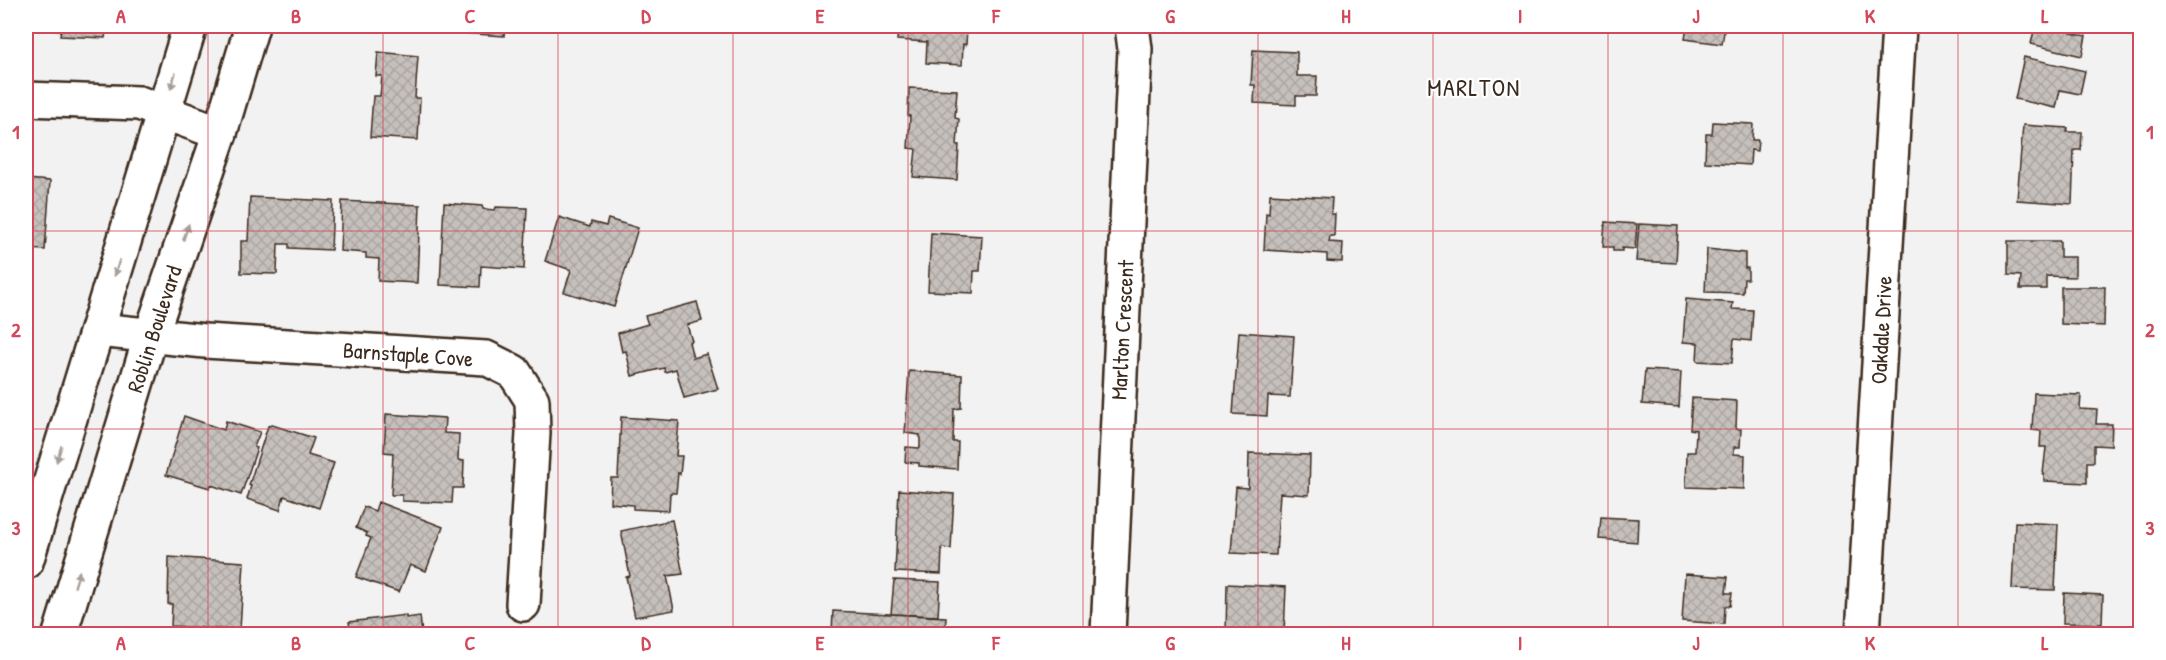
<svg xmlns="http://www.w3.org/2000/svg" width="2166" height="660" viewBox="0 0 2166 660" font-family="'Patrick Hand',sans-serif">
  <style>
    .building { fill: url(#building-cross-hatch); stroke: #3b2a1e; stroke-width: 1.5 }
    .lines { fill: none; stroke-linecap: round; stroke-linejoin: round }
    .minor-casing { stroke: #3b2a1e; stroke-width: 38 }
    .major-casing { stroke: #3b2a1e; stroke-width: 38 }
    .minor { stroke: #fff; stroke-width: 33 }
    .major { stroke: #fff; stroke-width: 33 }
    .oneway { fill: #a79f9a }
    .grid { fill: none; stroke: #d1495b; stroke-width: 1.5; stroke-opacity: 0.55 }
    .labels { text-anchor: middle; stroke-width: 4.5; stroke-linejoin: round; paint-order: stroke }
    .street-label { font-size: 22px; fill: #3b2a1e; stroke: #fff }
    .neighbourhood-label { font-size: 24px; letter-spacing: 1.5px; fill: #3b2a1e; stroke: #fff }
    .neatline { fill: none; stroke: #d1495b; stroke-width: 2 }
    .grid-label { font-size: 20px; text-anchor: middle; font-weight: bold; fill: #d1495b }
  </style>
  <defs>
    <pattern id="building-cross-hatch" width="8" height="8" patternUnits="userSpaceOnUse" patternTransform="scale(1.5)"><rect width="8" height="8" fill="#c6c0bd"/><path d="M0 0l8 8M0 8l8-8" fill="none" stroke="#aba5a2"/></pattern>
  </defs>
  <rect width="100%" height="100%" fill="#f3f2f2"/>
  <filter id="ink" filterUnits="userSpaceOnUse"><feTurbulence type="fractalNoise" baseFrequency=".0167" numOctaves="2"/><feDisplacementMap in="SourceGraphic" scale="12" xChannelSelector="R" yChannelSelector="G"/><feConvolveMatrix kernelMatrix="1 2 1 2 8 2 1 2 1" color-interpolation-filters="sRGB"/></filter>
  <g filter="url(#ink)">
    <!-- building -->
    <g class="building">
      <path d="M32,26H139V33L106,32L105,38L60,36L61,30L32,28Z"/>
      <path d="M462,26H505L504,36L461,33Z"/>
      <path d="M898,26H967L966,45L963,44L962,65L926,63L927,42L897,40Z"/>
      <path d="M1687,26H1725L1722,44L1685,39Z"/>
      <path d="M2035,26H2072L2071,33L2086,36L2082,56L2031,44Z"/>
      <path d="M1253,50L1297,52V76H1317L1316,96H1296V105L1254,103L1255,85H1251Z"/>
      <path d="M378,52L418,56L415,98H420L418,140L370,137L373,96H380L382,76H376Z"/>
      <path d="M2024,57L2085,71L2080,94L2060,90L2056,108L2015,99Z"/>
      <path d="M909,88L957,90L955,118L959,119L957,145H959L957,180L913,177L916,149L908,148L910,116H908Z"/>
      <path d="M1713,122L1753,124L1752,140H1758L1757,151L1751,150L1750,165L1705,162L1706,134H1712Z"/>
      <path d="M2023,125L2068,128L2067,132H2082L2081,150H2074L2072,204L2017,200Z"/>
      <path d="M26,179L50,181L45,250L26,249Z"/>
      <path d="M1270,194L1332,198L1331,214H1335L1334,236H1330L1329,242L1343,243L1342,262L1327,261V254L1264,250L1266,213L1269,214Z"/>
      <path d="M250,197L333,201L331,250L289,248V244H278L277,274L241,273V241H248Z"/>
      <path d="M342,201L420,205L417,283L378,281L379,259L366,258V253L340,251Z"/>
      <path d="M444,203L482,206L483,209L495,210L496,207L527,208L524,269L481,266L480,287L440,285Z"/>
      <path d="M559,217L590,227L591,222L606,226L608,219L638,228L614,307L564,292L571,270L545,261Z"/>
      <path d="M1605,222L1637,224L1635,249L1622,248V251H1613V247H1603Z"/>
      <path d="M1639,224L1678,226L1676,263L1636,261Z"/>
      <path d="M931,233L982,236L980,271H974L973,293L928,291Z"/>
      <path d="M2008,241H2060V257H2075V277L2046,276V289H2020L2021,276L2008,275Z"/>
      <path d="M1707,249L1745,253V268H1748V279H1744L1743,293L1705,292Z"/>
      <path d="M2061,287H2105L2104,326L2061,324Z"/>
      <path d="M1686,299L1733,303L1732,309L1753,310L1751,341L1734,339L1732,363L1697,361L1698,343L1683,342Z"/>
      <path d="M697,302L702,321L687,325L692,341L689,342L693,358L707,354L718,389L684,398L676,369L665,372L664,368L632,376L626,351L622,352L618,333L648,324L645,316Z"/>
      <path d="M1239,332L1294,336L1290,397L1268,396L1267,416L1233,414Z"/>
      <path d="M1645,370L1681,372L1679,407L1642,404Z"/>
      <path d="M909,371L962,375L961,408L954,409L953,442H958L957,469L919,466V463L905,462L906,447L920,448V435L905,433Z"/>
      <path d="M2034,393L2081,395L2080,409L2097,410L2096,424H2112L2111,446L2094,445V462H2087V483L2044,481V474H2043L2046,447H2040L2041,431L2032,430Z"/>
      <path d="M1692,398L1737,401L1736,429H1741L1740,447H1734V454L1745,455L1744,489L1686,487L1687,452H1695L1696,430L1690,429Z"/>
      <path d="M386,414L445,418L444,433L459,434L458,460L464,461L463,488H453L452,503L402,501V495H391L393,453L384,452Z"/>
      <path d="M184,416L224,430L226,421L260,432L254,447L257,448L241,495L211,485L210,488L166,475Z"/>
      <path d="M621,417L679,421L676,456H682L680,474L678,473L676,493H670L669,511L633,509V505L610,503L611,478H618Z"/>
      <path d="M272,425L314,438L308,455L334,463L319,508L284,496L280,510L247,499L251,486L249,485L268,426Z"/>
      <path d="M1249,453L1310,455L1309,495L1280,493L1276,555L1231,553L1236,487L1248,488Z"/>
      <path d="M899,490L954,494L951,549L942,548L941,574L895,572Z"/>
      <path d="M378,502L443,527L426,571L410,565L399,592L356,577L371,538L366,536L367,533L356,528L364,507L375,511Z"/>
      <path d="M1601,517L1638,519L1637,542L1599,539Z"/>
      <path d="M672,520L683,574L667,576L674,610L635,617L626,577L630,576L621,531Z"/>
      <path d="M2015,522L2058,524L2055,590L2012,589Z"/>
      <path d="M169,557L244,562L240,630L171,626L172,604H168Z"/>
      <path d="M1685,574L1728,577L1726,593H1732L1730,606H1725L1724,624L1682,621Z"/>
      <path d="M894,580L940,582L938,616L891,614Z"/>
      <path d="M1227,584L1286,587L1284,634H1226Z"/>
      <path d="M2064,593L2103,595L2102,624L2063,623Z"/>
      <path d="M833,611L946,617L945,634H832Z"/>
      <path d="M406,615V618L420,616L422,634H331L330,630L350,628L349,622Z"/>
    </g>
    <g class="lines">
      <!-- minor casing -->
      <g class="minor-casing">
        <g id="minor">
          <path d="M26,99L139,103L220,133"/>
          <path d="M98,330L205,341L486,358L514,372L532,400L533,433L523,604"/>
          <path d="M1108,634L1135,49L1132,26"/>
          <path d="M1863,634L1899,26"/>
        </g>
      </g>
      <!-- major casing -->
      <g class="major-casing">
        <g id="major">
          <path d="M26,562L190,26"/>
          <path d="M60,634L151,335L220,133L252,26"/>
        </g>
      </g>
      <!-- minor -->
      <use href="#minor" class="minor"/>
      <!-- major -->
      <use href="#major" class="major"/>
    </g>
    <!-- one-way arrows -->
    <defs><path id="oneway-solid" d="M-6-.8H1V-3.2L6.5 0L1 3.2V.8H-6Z" transform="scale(1.5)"/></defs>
    <g class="oneway">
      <use href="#oneway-solid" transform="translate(173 81) rotate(107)"/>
      <use href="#oneway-solid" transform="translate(186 232) rotate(-71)"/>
      <use href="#oneway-solid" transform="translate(117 268) rotate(107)"/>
      <use href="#oneway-solid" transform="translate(59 454) rotate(107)"/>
      <use href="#oneway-solid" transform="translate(77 579) rotate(-73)"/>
    </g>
  </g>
  <!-- grid -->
  <path class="grid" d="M208,26V634M383,26V634M558,26V634M733,26V634M908,26V634M1083,26V634M1258,26V634M1433,26V634M1608,26V634M1783,26V634M1958,26V634M26,231H2140M26,429H2140"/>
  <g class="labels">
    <!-- street labels -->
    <g class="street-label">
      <text transform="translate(154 329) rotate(-72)" y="8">Roblin Boulevard</text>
      <text transform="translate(1122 330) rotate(-87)" y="8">Marlton Crescent</text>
      <text transform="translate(1881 330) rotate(-87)" y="8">Oakdale Drive</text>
      <text transform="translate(408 354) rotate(4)" y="8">Barnstaple Cove</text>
    </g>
    <!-- neighbourhood labels -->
    <g class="neighbourhood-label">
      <text x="1474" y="96">MARLTON</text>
    </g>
  </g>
  <!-- margin -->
  <rect width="2166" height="660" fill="none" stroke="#fff" stroke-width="66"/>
  <rect x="33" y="33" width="2100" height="594" class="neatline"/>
  <g class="grid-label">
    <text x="121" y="23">A</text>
    <text x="296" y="23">B</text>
    <text x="470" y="23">C</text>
    <text x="646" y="23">D</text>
    <text x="820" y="23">E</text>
    <text x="996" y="23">F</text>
    <text x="1170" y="23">G</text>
    <text x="1346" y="23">H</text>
    <text x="1520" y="23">I</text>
    <text x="1696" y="23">J</text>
    <text x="1870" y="23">K</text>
    <text x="2045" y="23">L</text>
    <text x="16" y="139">1</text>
    <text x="2150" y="139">1</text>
    <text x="16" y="337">2</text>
    <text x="2150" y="337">2</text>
    <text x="16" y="535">3</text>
    <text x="2150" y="535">3</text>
    <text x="121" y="650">A</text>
    <text x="296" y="650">B</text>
    <text x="470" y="650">C</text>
    <text x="646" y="650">D</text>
    <text x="820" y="650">E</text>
    <text x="996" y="650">F</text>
    <text x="1170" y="650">G</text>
    <text x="1346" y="650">H</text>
    <text x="1520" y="650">I</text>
    <text x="1696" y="650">J</text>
    <text x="1870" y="650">K</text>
    <text x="2045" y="650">L</text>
  </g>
</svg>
